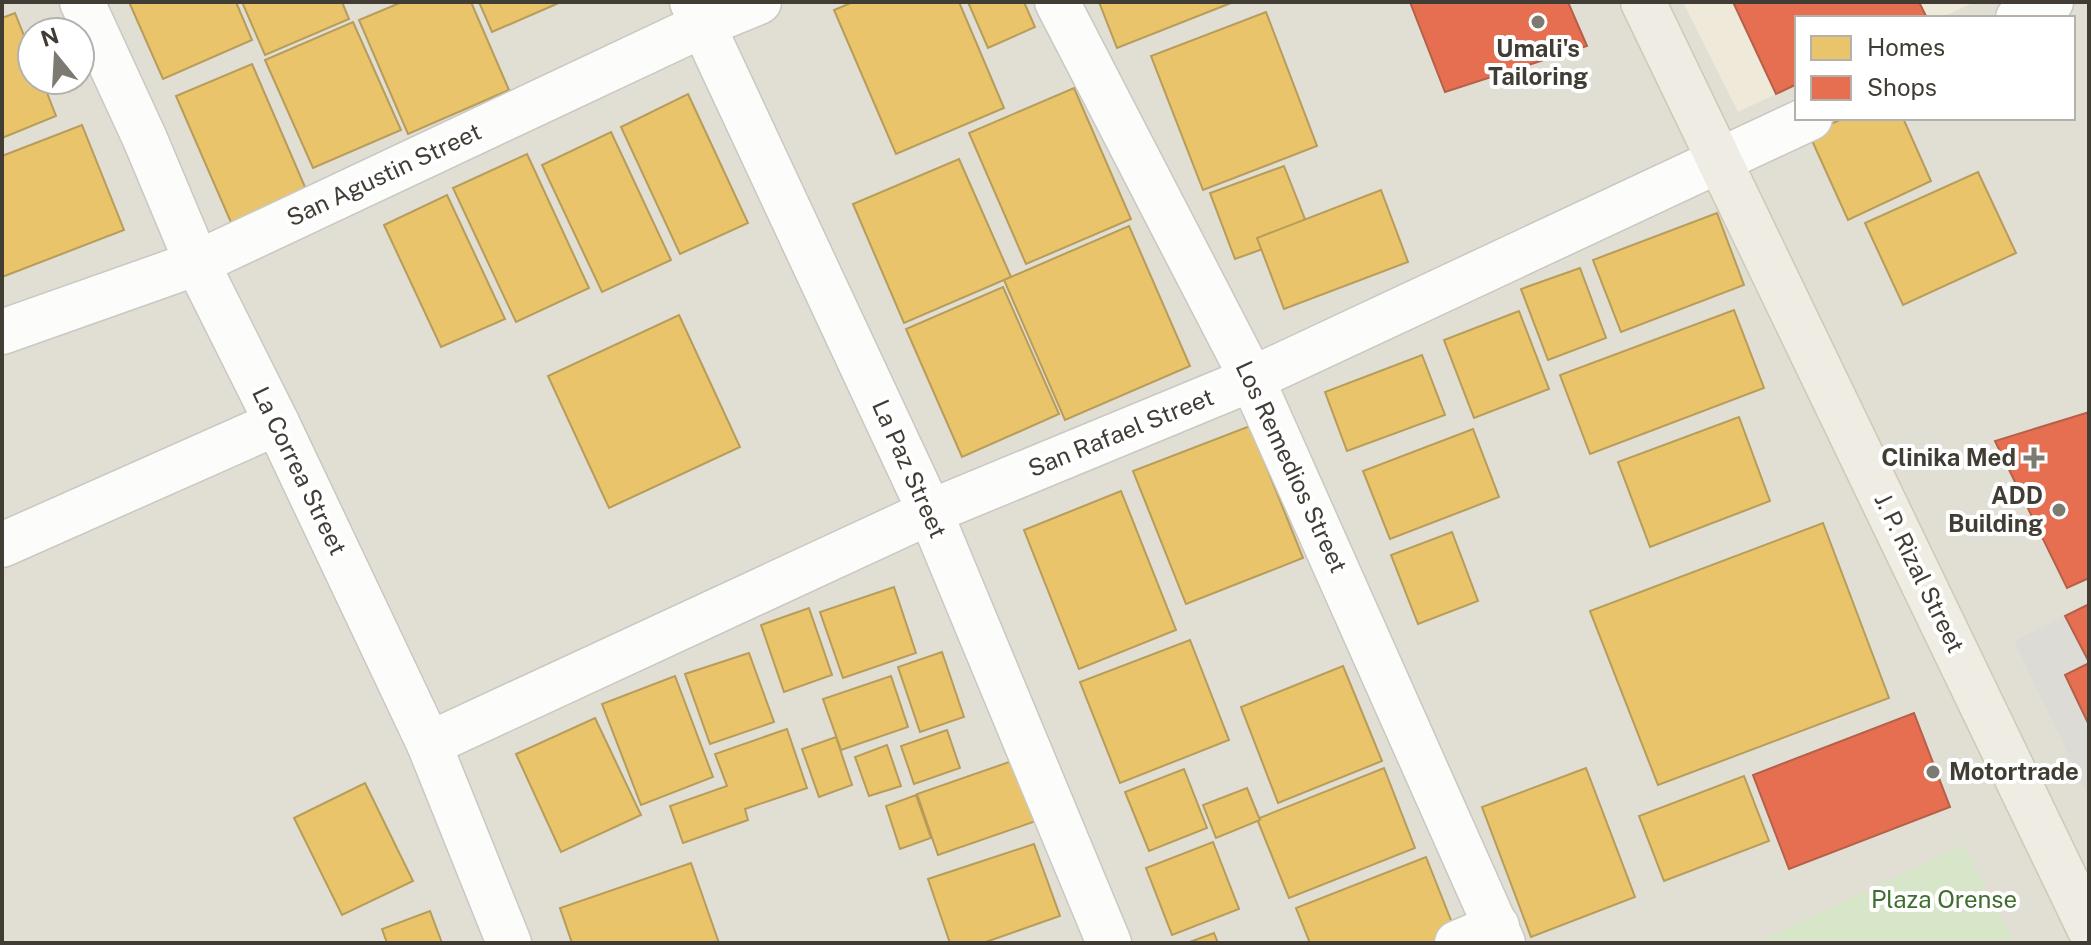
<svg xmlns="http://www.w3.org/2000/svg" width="2091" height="945" viewBox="0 0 2091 945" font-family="'Public Sans',sans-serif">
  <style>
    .residential { fill: #e1ded4; fill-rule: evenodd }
    .commercial { fill: #efe9da }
    .green { fill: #d7e6c8 }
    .parking { fill: #dcdbd6 }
    .homes { fill: #e9c46a; stroke: #b79c5a; stroke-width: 2 }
    .shops { fill: #e76f51; stroke: #b56048; stroke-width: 2 }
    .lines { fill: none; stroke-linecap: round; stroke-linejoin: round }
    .minor-casing { stroke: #c9c8c2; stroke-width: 47 }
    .major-casing { stroke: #cec9b5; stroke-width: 47 }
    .minor { stroke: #fcfcfb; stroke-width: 44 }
    .major { stroke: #efede3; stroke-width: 44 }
    .poi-dot { fill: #7d7a72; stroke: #fff; stroke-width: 3 }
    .labels { text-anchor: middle; stroke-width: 8; stroke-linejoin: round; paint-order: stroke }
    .poi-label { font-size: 24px; font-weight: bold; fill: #413d34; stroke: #fff; text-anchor: end }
    .street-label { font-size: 24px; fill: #413d34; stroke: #fff }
    .park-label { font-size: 24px; fill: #3f6d2e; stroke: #fff }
  </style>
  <rect width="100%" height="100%" fill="#edece6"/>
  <!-- residential -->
  <path class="residential" d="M2,2H2089V943H2ZM1797,18H2073V118H1797ZM32,32H80V80H32Z"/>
  <!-- commercial -->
  <path class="commercial" d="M1683,2H1975L1940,18H1797V84L1738,112Z"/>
  <!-- green -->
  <path class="green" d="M1963,845L2015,943H1756Z"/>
  <!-- parking -->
  <path class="parking" d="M2065,616L2089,662L2065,676L2089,725V798L2014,641Z"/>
  <!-- homes -->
  <g class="homes">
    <path d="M129,2H236L252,40L163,79Z"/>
    <path d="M242,2H342L349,19L265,55Z"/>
    <path d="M402,2H471L509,90L408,134L359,20Z"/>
    <path d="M479,2H561L492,32Z"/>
    <path d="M853,2H959L1004,108L896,154L834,10Z"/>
    <path d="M968,2H1024L1035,27L988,48Z"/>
    <path d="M1099,2H1231V3L1117,48Z"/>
    <path d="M1266,12L1317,146L1203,190L1151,56Z"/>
    <path d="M15,13L32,56V80H42L56,116L2,138V18Z"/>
    <path d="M353,22L401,130L313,168L265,60Z"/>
    <path d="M252,64L308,194L233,227L176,96Z"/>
    <path d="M1074,88L1131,219L1026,264L969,133Z"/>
    <path d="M688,94L748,223L680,254L621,127Z"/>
    <path d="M1844,118H1903L1931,181L1848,220L1809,134Z"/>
    <path d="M82,125L124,230L2,277V156Z"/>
    <path d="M611,132L671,260L602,292L542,165Z"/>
    <path d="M527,154L589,288L516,322L453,188Z"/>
    <path d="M959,159L1011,277L904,323L853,204Z"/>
    <path d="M1284,166L1310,232L1235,259L1210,193Z"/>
    <path d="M1978,172L2016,253L1903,305L1865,223Z"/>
    <path d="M1381,190L1408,262L1284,309L1257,238Z"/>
    <path d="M447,195L505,319L441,347L384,225Z"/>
    <path d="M1717,213L1744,285L1621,332L1593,260Z"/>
    <path d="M1129,226L1190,366L1065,420L1004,280Z"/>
    <path d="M1580,268L1606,338L1548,360L1521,289Z"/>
    <path d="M1003,287L1059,414L962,457L906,329Z"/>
    <path d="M1734,310L1764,388L1590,454L1560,375Z"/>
    <path d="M1519,311L1549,389L1474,418L1444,340Z"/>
    <path d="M679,315L740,447L609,508L548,376Z"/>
    <path d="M1422,355L1445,415L1347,451L1325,392Z"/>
    <path d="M1739,417L1770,501L1650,547L1618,462Z"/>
    <path d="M1250,426L1303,558L1186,604L1133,471Z"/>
    <path d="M1473,429L1499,497L1390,539L1363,471Z"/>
    <path d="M1121,491L1176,630L1079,669L1024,530Z"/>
    <path d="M1823,523L1889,698L1658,785L1590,611Z"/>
    <path d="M1452,532L1478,601L1418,624L1391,555Z"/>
    <path d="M894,587L916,653L843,678L820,612Z"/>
    <path d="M809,608L832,675L784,692L761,625Z"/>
    <path d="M1190,640L1229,740L1120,783L1080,682Z"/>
    <path d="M942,652L964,717L920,732L898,667Z"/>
    <path d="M749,653L774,722L710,744L685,674Z"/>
    <path d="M1343,666L1382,761L1278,803L1241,707Z"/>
    <path d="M675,676L713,777L641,805L602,704Z"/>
    <path d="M891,676L908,727L841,750L823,699Z"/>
    <path d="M595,718L641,815L561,852L516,754Z"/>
    <path d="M787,729L807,788L745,809L748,820L683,843L670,806L727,786L715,754Z"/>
    <path d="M947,730L960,768L914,784L901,746Z"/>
    <path d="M836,737L852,785L819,797L802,749Z"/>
    <path d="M887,745L901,786L869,796L855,757Z"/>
    <path d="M1015,760L1036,821L938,855L917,794Z"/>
    <path d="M1384,768L1415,848L1289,898L1257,819Z"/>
    <path d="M1586,768L1635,897L1531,937L1482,807Z"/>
    <path d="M1184,769L1207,828L1149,851L1125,792Z"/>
    <path d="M1744,776L1769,841L1664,881L1639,816Z"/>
    <path d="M365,783L413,881L342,915L294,818Z"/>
    <path d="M1247,788L1260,820L1216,838L1203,805Z"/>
    <path d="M916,795L931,838L900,849L886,806Z"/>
    <path d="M1213,842L1239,909L1172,935L1146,868Z"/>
    <path d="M1034,844L1060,916L983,943H950L928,879Z"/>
    <path d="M1426,857L1456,933L1431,943H1310L1296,908Z"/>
    <path d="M691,863L719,943H572L560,908Z"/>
    <path d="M430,911L442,943H387L382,929Z"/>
    <path d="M1214,933L1218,943H1187Z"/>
  </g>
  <!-- shops -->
  <g class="shops">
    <path d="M1410,2H1568L1587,46L1445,92Z"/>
    <path d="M1733,2H1919L1927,18H1797V84L1776,94Z"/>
    <path d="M2089,412V578L2067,588L1995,441Z"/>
    <path d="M2089,604V662L2065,616Z"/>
    <path d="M2089,663V725L2065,675Z"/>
    <path d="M1914,713L1950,807L1789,869L1753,775Z"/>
  </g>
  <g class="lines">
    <!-- minor casing -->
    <g class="minor-casing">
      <g id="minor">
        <path d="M82,2L145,139L197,263L277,423L429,744L509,943"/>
        <path d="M692,2L930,512L1109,943"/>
        <path d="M1057,2L1252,379L1503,943"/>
        <path d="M2018,18L2051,2"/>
        <path d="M2,332L197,263L703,25L759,2"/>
        <path d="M2,545L277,423"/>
        <path d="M429,744L930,512L1252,379L1810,118"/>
        <path d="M1457,943L1497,926"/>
      </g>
    </g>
    <!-- major casing -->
    <g class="major-casing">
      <path id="major" d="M1643,2L2089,928"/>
    </g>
    <!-- minor -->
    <use href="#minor" class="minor"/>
    <!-- major -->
    <use href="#major" class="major"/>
  </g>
  <!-- markers -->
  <g class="poi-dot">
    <circle cx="1538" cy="22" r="8"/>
    <path d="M2030 446h8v8h8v8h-8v8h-8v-8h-8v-8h8z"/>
    <circle cx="2059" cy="510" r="8"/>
    <circle cx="1933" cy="772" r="8"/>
  </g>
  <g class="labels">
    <!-- poi labels -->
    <g class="poi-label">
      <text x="1538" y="57" text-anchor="middle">Umali's<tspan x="1538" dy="28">Tailoring</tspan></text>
      <text x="2016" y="466">Clinika Med</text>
      <text x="2043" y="504">ADD<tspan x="2043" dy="28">Building</tspan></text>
      <text x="1949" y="780" text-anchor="start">Motortrade</text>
    </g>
    <!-- street labels -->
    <g class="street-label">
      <text transform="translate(384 175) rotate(-25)" y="8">San Agustin Street</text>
      <text transform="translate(1121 433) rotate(-22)" y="8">San Rafael Street</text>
      <text transform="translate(1291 467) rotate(65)" y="8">Los Remedios Street</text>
      <text transform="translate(909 469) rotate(66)" y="8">La Paz Street</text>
      <text transform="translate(299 471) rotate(64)" y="8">La Correa Street</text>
      <text transform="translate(1919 573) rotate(64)" y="8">J. P. Rizal Street</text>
    </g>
    <!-- park labels -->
    <g class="park-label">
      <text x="1944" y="908">Plaza Orense</text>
    </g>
  </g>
  <!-- border -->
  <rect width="2091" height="945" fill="none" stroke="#413d34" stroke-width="8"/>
  <!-- legend -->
  <rect x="1795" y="16" width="280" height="104" fill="#ffffff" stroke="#b3b1ae" stroke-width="2"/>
  <rect x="1811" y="36" width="40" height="24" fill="#e9c46a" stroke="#b3b1ae" stroke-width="2"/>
  <text x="1867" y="56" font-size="24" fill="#413d34">Homes</text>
  <rect x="1811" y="76" width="40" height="24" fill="#e76f51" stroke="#b3b1ae" stroke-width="2"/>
  <text x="1867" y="96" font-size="24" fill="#413d34">Shops</text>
  <!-- north arrow -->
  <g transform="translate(56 56) rotate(342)"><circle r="38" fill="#ffffff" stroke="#b3b1ae" stroke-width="2"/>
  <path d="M0-6L14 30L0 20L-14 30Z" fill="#7d7a72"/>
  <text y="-12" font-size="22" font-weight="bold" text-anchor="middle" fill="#413d34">N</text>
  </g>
</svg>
